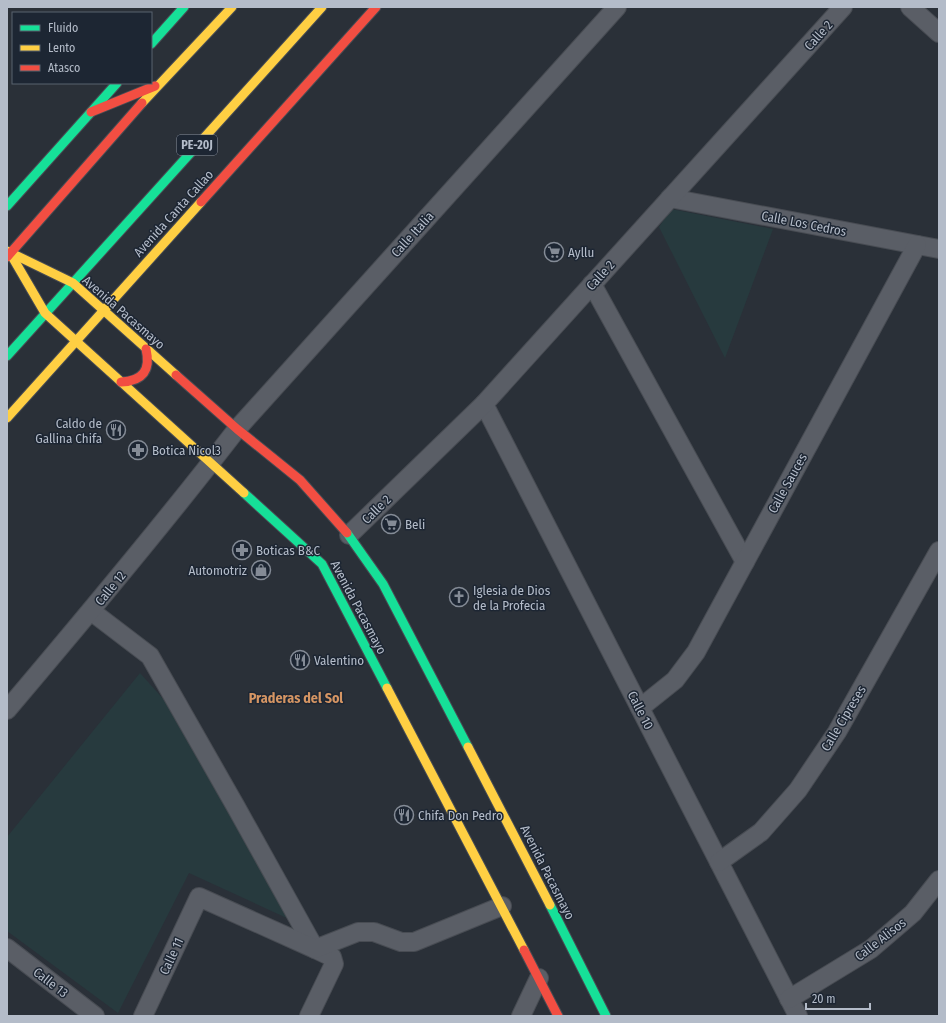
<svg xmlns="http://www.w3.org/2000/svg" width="946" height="1023" viewBox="0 0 946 1023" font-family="'Fira Sans Condensed',sans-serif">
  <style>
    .green { fill: #273a3e }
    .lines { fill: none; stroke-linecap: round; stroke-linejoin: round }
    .street-casing { stroke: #484c53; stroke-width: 20 }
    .fast-casing { stroke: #484c53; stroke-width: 11 }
    .slow-casing { stroke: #484c53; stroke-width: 11 }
    .jam-casing { stroke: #484c53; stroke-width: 11 }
    .street { stroke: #5a5e66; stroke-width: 18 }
    .fast { stroke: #16e098; stroke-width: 9 }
    .slow { stroke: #ffcf43; stroke-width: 9 }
    .jam { stroke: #f24e42; stroke-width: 9 }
    .labels { text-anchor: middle; stroke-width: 3; stroke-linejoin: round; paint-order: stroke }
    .shield { fill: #1d2633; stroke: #878f9c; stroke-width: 1 }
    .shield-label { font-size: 12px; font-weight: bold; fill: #b4bcc9 }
    .street-label { font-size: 13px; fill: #b4bcc9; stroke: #1d2633 }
    .poi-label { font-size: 13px; fill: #b4bcc9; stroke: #1d2633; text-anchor: start }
    .neighbourhood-label { font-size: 14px; font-weight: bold; fill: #d59563; stroke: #1d2633 }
  </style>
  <rect width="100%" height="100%" fill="#2a3038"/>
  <!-- green -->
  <g class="green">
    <path d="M671,209L773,229L725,358L659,227Z"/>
    <path d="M140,673L166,702L291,920L189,873L118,1013L7,931V837Z"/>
  </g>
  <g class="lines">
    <!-- street casing -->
    <g class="street-casing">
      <g id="street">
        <path d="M910,7L939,33"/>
        <path d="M670,198L939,249"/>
        <path d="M592,284L745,562"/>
        <path d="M484,404L798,1016"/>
        <path d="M349,535L484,404L843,7"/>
        <path d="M91,611L150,656L236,807L315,949L332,957L334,964L309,1016"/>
        <path d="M640,708L675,680L696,652L917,245"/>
        <path d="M7,710C85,618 163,525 237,429L617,7"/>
        <path d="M719,862L761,832L798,790L837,732L939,551"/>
        <path d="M7,948L95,1016"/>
        <path d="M789,999L871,949L913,913L939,880"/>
        <path d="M143,1016L199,897L315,949L358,932H374L401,942H414L502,906"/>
        <path d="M521,1016L539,978"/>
      </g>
    </g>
    <!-- fast casing -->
    <g class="fast-casing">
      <g id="fast">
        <path d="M151,44L184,7"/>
        <path d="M7,206L117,83"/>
        <path d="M7,356L203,139"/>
        <path d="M244,493L322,564L387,688"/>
        <path d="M347,533L383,584L468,747"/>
        <path d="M550,905L606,1016"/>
      </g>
    </g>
    <!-- slow casing -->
    <g class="slow-casing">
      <g id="slow">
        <path d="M142,103L232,7"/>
        <path d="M203,139L322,7"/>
        <path d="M7,251L73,283L176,375"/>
        <path d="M10,253L45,313L244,493"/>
        <path d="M7,418L201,202"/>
        <path d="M387,688L524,950"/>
        <path d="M468,747L550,905"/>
      </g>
    </g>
    <!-- jam casing -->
    <g class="jam-casing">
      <g id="jam">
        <path d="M91,112L155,86"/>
        <path d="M201,202L376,7"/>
        <path d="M7,257L142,103"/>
        <path d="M176,375L237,429L300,480L347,533"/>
        <path d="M121,382C143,381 151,370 146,349"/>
        <path d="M524,950L558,1016"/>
      </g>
    </g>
    <!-- street -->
    <use href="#street" class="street"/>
    <!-- fast -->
    <use href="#fast" class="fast"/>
    <!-- slow -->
    <use href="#slow" class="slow"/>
    <!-- jam -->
    <use href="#jam" class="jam"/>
  </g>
  <!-- icons -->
  <defs>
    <g id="supermarket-ring" transform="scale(1)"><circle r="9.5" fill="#1d2633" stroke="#848b96" stroke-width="1.5"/><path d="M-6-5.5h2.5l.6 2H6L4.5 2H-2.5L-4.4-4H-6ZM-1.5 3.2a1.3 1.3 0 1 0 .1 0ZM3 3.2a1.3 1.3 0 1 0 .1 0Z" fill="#848b96"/></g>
    <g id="restaurant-ring" transform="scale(1)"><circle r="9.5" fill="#1d2633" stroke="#848b96" stroke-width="1.5"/><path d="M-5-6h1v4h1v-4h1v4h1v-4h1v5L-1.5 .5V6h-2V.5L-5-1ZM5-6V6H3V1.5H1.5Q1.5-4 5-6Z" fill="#848b96"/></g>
    <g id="pharmacy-ring" transform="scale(1)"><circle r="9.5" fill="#1d2633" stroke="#848b96" stroke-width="1.5"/><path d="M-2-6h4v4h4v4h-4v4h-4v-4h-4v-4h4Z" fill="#848b96"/></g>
    <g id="shop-ring" transform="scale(1)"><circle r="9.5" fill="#1d2633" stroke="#848b96" stroke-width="1.5"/><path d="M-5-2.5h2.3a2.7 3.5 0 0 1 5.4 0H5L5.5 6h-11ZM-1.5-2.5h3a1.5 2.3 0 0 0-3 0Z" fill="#848b96"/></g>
    <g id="church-ring" transform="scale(1)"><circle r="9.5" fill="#1d2633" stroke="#848b96" stroke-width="1.5"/><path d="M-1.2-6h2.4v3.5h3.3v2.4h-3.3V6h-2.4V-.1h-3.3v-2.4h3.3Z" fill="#848b96"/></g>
  </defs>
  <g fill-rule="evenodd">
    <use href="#supermarket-ring" x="554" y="252"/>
    <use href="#restaurant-ring" x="116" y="430"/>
    <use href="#pharmacy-ring" x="138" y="450"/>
    <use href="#supermarket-ring" x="391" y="524"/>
    <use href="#pharmacy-ring" x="242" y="550"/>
    <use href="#shop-ring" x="261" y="570"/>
    <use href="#church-ring" x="459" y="597"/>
    <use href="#restaurant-ring" x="300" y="660"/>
    <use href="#restaurant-ring" x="404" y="815"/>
  </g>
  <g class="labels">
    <!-- shield labels -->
    <rect class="shield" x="177" y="135" width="40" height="20" rx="3"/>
    <g class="shield-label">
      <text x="197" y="149">PE-20J</text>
    </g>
    <!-- street labels -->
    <g class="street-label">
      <text transform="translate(818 35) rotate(-48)" y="5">Calle 2</text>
      <text transform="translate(173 213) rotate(-48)" y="5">Avenida Canta Callao</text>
      <text transform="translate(804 223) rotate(11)" y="5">Calle Los Cedros</text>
      <text transform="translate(412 234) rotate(-48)" y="5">Calle Italia</text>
      <text transform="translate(600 275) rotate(-48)" y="5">Calle 2</text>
      <text transform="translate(124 312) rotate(41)" y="5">Avenida Pacasmayo</text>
      <text transform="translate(787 483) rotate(-61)" y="5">Calle Sauces</text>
      <text transform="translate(376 509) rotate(-44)" y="5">Calle 2</text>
      <text transform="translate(110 588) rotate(-51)" y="5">Calle 12</text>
      <text transform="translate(359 607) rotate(62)" y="5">Avenida Pacasmayo</text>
      <text transform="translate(641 710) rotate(63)" y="5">Calle 10</text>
      <text transform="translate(843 718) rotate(-59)" y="5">Calle Cipreses</text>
      <text transform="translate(548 872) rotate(63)" y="5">Avenida Pacasmayo</text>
      <text transform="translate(880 939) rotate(-38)" y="5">Calle Alisos</text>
      <text transform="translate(171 956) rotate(-65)" y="5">Calle 11</text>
      <text transform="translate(51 982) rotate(38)" y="5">Calle 13</text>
    </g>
    <!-- poi labels -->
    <g class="poi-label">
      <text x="568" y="257">Ayllu</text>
      <text x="102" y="428" text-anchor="end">Caldo de<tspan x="102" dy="15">Gallina Chifa</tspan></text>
      <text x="152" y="455">Botica Nicol3</text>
      <text x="405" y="529">Beli</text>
      <text x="256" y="555">Boticas B&amp;C</text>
      <text x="247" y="575" text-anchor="end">Automotriz</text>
      <text x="473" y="595">Iglesia de Dios<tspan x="473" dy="15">de la Profecia</tspan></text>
      <text x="314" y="665">Valentino</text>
      <text x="418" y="820">Chifa Don Pedro</text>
    </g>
    <!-- neighbourhood labels -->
    <g class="neighbourhood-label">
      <text x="296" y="703">Praderas del Sol</text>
    </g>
  </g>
  <!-- border -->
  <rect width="946" height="1023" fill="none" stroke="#b4bcc9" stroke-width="16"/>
  <!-- legend -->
  <rect x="12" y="12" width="140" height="72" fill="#1d2633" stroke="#59626f"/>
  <rect x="20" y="25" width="20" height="6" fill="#16e098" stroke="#59626f"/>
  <text x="48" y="32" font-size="12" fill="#b4bcc9">Fluido</text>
  <rect x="20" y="45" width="20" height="6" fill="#ffcf43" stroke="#59626f"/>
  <text x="48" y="52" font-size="12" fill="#b4bcc9">Lento</text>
  <rect x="20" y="65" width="20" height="6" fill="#f24e42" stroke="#59626f"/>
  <text x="48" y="72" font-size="12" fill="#b4bcc9">Atasco</text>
  <!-- scale -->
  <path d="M806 1003v6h64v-6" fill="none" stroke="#b4bcc9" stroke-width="2"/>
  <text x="812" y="1003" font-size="12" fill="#b4bcc9" stroke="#1d2633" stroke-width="3" paint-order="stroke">20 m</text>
</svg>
